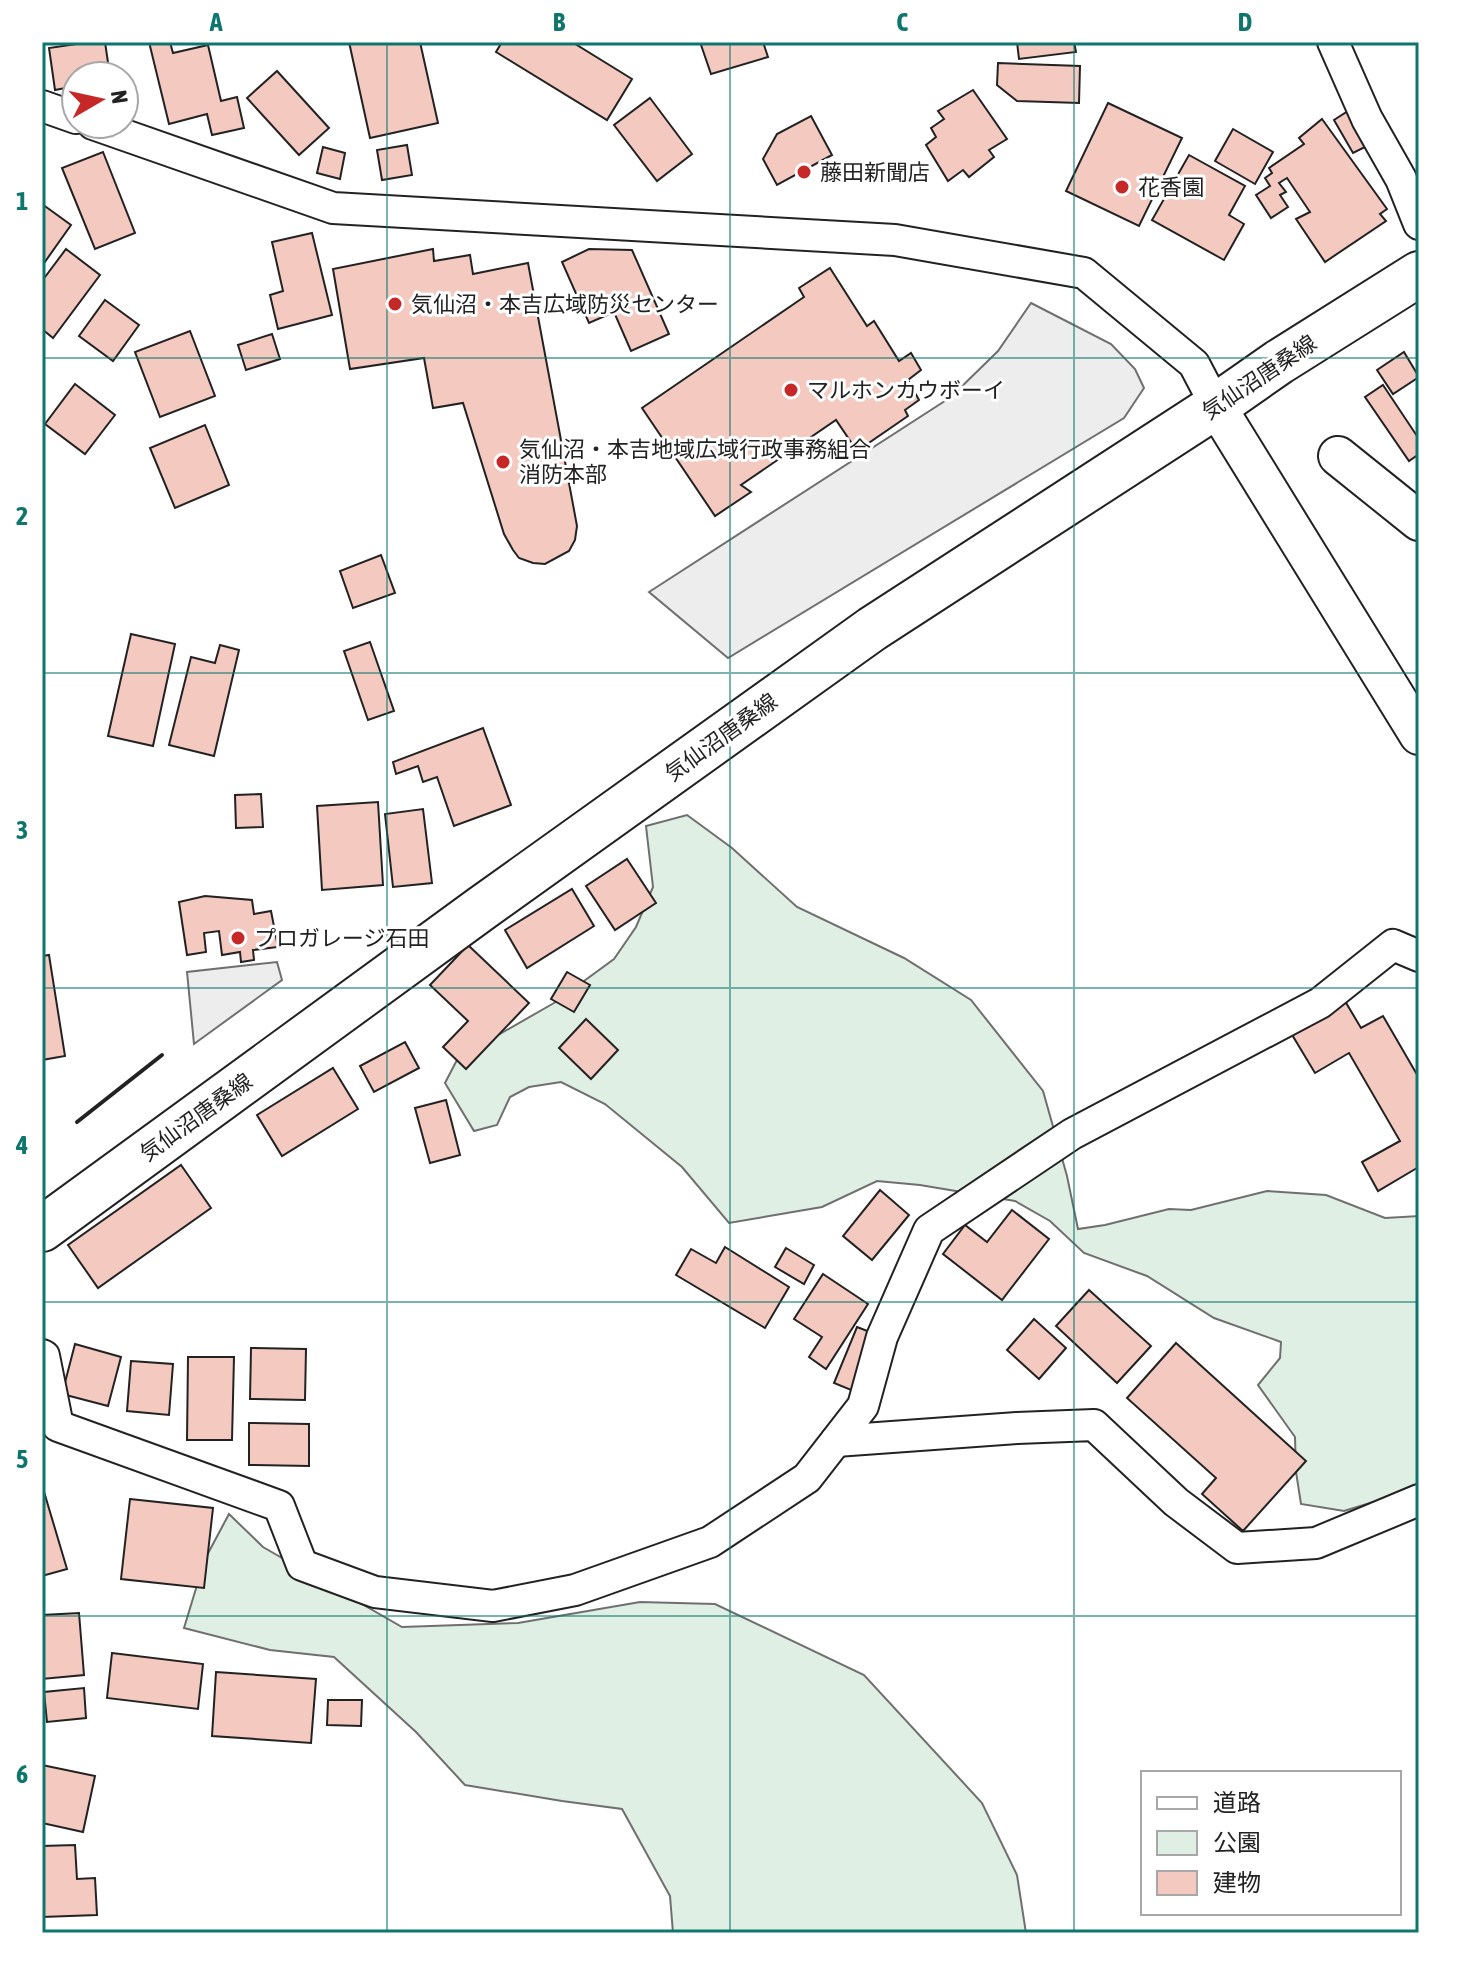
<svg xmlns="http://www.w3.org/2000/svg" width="1461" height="1975" viewBox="0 0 1461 1975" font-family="'Asap Condensed','Noto Sans JP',sans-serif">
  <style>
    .green { fill: #e0efe3; stroke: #6f6f6f; stroke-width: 2 }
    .parking { fill: #ededed; stroke: #6f6f6f; stroke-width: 2 }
    .building { fill: #f3c9c0; stroke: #222; stroke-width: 2 }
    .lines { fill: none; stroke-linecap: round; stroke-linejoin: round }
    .minor-casing { stroke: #222; stroke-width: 34 }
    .tertiary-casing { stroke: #222; stroke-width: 42 }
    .primary-casing { stroke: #222; stroke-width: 48 }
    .minor { stroke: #fff; stroke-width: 30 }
    .tertiary { stroke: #fff; stroke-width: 38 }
    .primary { stroke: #fff; stroke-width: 44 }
    .wall { stroke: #222; stroke-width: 4 }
    .grid { fill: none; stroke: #0f766e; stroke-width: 2; stroke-opacity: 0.55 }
    .poi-dot { fill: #c62828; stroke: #fff; stroke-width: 3 }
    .labels { text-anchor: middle; stroke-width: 6; stroke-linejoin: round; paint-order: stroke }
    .poi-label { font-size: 22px; fill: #222; stroke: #fff; text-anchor: start }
    .street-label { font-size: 22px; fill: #222; stroke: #fff }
    .neatline { fill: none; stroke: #0f766e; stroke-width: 3 }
    .grid-label { font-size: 26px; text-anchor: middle; font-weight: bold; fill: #0f766e }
  </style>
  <rect width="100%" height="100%" fill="#fff"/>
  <!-- green -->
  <g class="green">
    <path d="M687,815L732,848L797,907L904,958L971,1000L1043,1091L1067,1176L1078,1229L1105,1225L1169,1209L1191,1210L1267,1191L1326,1195L1385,1218L1419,1216V1488L1344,1511L1301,1504L1296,1472L1295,1437L1258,1385L1280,1358L1281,1342L1214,1318L1147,1276L1084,1253L1050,1221L1015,1201L920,1185L877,1181L822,1207L729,1223L682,1167L605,1104L561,1082L529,1087L510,1097L497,1125L474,1131L445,1083L458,1058L554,1003L614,959L636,927L653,887L646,826Z"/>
    <path d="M229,1514L263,1547L402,1627L518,1623L640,1602L715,1604L864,1675L982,1803L1017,1875L1026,1933H673L670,1896L622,1809L562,1801L465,1785L416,1732L334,1657L270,1650L184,1628L205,1559Z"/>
  </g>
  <!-- parking -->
  <g class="parking">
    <path d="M1031,303L1111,344L1135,369L1144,388L1124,418L728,658L649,592L951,397L998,351Z"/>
    <path d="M277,962L282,980L194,1044L187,972Z"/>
  </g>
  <!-- building -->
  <g class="building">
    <path d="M90,42H105L110,76H76V86L55,90L49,48Z"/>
    <path d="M149,42H170L173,53L208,45L221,101L237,97L244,128L212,135L207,114L169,124Z"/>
    <path d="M349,42H420L438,123L370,138Z"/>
    <path d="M502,42H572L632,79L607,120L496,52Z"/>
    <path d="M700,42H763L768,57L711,74Z"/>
    <path d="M1017,42H1074L1076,52L1019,59Z"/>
    <path d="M998,63L1080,66L1079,103L1017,101L997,85Z"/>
    <path d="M277,71L329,128L299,155L247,98Z"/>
    <path d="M973,90L1007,139L989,150L994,157L969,177L963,170L948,181L926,145L936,137L931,128L944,119L938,111Z"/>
    <path d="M650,98L692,154L657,181L614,125Z"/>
    <path d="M1108,103L1182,138L1139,226L1066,191Z"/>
    <path d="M1348,111L1365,147L1353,153L1334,120Z"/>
    <path d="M811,116L832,155L777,185L763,159L777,134Z"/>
    <path d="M1322,119L1387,209L1380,214L1386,221L1325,262L1296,219L1310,212L1287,178L1279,183L1286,192L1280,195L1288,207L1271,218L1256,195L1270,186L1265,178L1272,173L1269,168L1304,144L1299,138Z"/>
    <path d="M1233,129L1273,152L1255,184L1215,161Z"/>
    <path d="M407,145L412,175L382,180L377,150Z"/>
    <path d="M323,147L345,153L340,179L317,173Z"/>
    <path d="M103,152L135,233L95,249L62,168Z"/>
    <path d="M1189,155L1245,186L1229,215L1244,224L1224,260L1152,220Z"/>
    <path d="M42,204L71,225L42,266Z"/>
    <path d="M312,233L332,315L278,329L270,295L283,291L272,242Z"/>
    <path d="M66,249L100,275L53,338L42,329V281Z"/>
    <path d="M433,249L434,261L470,255L473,274L528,263L577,526L575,540L569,551L545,564L533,563L519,558L513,550L504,534L463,403L433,408L424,358L350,369L333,269Z"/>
    <path d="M589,249L632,250L669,334L631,351L614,312L589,323L562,262Z"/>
    <path d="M830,268L867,326L874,321L899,361L911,353L921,370L908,380L919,400L905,410L908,416L857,451L836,420L741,485L751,492L715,516L642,408L804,297L799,288Z"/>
    <path d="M105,300L139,325L113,361L79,336Z"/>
    <path d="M190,331L215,396L160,417L135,352Z"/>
    <path d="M272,334L280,359L246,370L238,345Z"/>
    <path d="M1404,352L1419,377L1393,394L1377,370Z"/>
    <path d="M75,384L115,415L85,454L45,424Z"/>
    <path d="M1383,385L1419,439V454L1409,461L1365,397Z"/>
    <path d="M205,425L229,485L175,508L150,448Z"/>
    <path d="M381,555L395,593L353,608L340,571Z"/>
    <path d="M131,634L175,644L153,746L108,736Z"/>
    <path d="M370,642L394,711L368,720L344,651Z"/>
    <path d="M220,645L239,650L214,756L169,745L191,657L215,663Z"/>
    <path d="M483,728L511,805L454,826L437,777L423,782L418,766L396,774L393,762Z"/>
    <path d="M261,794L263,827L236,828L235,795Z"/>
    <path d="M378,802L383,885L322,890L317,806Z"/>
    <path d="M423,809L432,883L393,887L385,814Z"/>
    <path d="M627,859L656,903L615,930L586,886Z"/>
    <path d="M572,889L594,926L527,968L505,930Z"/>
    <path d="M205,896L252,900L254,914L271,911L278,947L253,950L254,960L241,962L240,952L222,955L219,931L204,933L206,952L187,955L179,902Z"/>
    <path d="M468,945L529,1003L466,1069L443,1047L468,1021L430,985Z"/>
    <path d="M49,955L65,1056L42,1060V956Z"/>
    <path d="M567,972L590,985L574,1012L551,999Z"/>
    <path d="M1345,1001L1361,1028L1383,1016L1419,1078V1171L1417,1168L1378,1191L1362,1162L1400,1141L1349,1053L1315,1073L1291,1033Z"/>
    <path d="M586,1019L618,1050L591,1079L559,1048Z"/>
    <path d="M405,1042L419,1068L374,1092L360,1066Z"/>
    <path d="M333,1068L358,1109L282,1156L257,1115Z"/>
    <path d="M446,1100L460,1155L430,1163L415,1108Z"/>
    <path d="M181,1165L211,1208L98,1288L68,1245Z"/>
    <path d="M880,1190L909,1215L872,1260L843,1236Z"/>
    <path d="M1012,1210L1049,1239L1002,1300L943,1254L965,1225L987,1242Z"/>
    <path d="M725,1247L789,1287L765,1328L676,1275L691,1249L716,1263Z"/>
    <path d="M786,1248L814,1265L804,1284L775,1267Z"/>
    <path d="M823,1274L868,1304L826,1369L809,1357L822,1337L794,1319Z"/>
    <path d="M1089,1290L1151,1346L1117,1383L1056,1326Z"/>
    <path d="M1034,1319L1066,1348L1039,1379L1007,1350Z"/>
    <path d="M857,1327L878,1335L856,1392L834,1383Z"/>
    <path d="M1176,1343L1306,1461L1243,1531L1202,1494L1216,1478L1127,1398Z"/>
    <path d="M75,1344L121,1357L108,1406L62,1394Z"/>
    <path d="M251,1348L306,1349L305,1400L250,1399Z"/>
    <path d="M188,1357H234L232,1440H187Z"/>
    <path d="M131,1361L173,1364L169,1415L127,1411Z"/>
    <path d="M249,1423L309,1424V1466L249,1465Z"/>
    <path d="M42,1485L67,1569L42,1576Z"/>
    <path d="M130,1499L213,1508L204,1588L121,1579Z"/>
    <path d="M79,1613L84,1675L42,1679V1615Z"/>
    <path d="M112,1653L203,1664L198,1709L107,1698Z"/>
    <path d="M216,1672L316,1679L311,1743L212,1736Z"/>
    <path d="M84,1688L86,1718L47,1722L44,1692Z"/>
    <path d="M328,1700H362L361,1726L327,1725Z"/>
    <path d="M42,1765L95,1776L83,1832L42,1823Z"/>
    <path d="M75,1845L77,1879L95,1878L97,1915L42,1917V1846Z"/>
  </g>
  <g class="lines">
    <!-- minor casing -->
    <g class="minor-casing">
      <g id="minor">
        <path d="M1333,42L1367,119L1401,179L1419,224"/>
        <path d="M42,106L76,118"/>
        <path d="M93,124L333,208L895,240L1084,273L1194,364L1216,406"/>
        <path d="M42,1355L44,1356L58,1426L279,1506L302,1565L375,1592L493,1606L575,1590L710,1542L807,1478L863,1406L882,1337L929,1230L1072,1134L1320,1003L1393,945L1419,956"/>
        <path d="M836,1441L1017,1428L1094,1425L1176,1502L1237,1548L1316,1543L1419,1500"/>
      </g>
    </g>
    <!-- tertiary casing -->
    <g class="tertiary-casing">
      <g id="tertiary">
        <path d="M1216,406L1419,735"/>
        <path d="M1338,456L1419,521"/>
      </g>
    </g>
    <!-- primary casing -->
    <g class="primary-casing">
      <path id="primary" d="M42,1229L482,908L872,629L1216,406L1279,362L1419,274"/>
    </g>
    <!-- minor -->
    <use href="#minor" class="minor"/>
    <!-- tertiary -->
    <use href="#tertiary" class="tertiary"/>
    <!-- primary -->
    <use href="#primary" class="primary"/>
    <!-- wall -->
    <path class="wall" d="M77,1122L162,1055"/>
  </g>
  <!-- grid -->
  <path class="grid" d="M387,42V1933M730,42V1933M1074,42V1933M42,358H1419M42,673H1419M42,988H1419M42,1302H1419M42,1616H1419"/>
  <!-- markers -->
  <g class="poi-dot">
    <circle cx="804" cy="172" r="8"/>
    <circle cx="1122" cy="187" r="8"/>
    <circle cx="395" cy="304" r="8"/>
    <circle cx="791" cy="390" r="8"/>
    <circle cx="503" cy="462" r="8"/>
    <circle cx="238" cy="938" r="8"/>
  </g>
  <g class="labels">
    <!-- poi labels -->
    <g class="poi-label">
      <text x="820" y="180">藤田新聞店</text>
      <text x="1138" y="195">花香園</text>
      <text x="411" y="312">気仙沼・本吉広域防災センター</text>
      <text x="807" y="398">マルホンカウボーイ</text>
      <text x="519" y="457">気仙沼・本吉地域広域行政事務組合<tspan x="519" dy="25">消防本部</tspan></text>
      <text x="254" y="946">プロガレージ石田</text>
    </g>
    <!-- street labels -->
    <g class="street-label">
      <text transform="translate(1259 377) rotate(-34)" y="8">気仙沼唐桑線</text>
      <text transform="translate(721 737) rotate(-36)" y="8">気仙沼唐桑線</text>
      <text transform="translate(196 1117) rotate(-36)" y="8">気仙沼唐桑線</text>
    </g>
  </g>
  <!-- border -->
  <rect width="1461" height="1975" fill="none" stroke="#ffffff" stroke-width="88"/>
  <!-- legend -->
  <rect x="1141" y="1771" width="260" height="144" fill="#ffffff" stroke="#a7a7a7" stroke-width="2"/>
  <rect x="1157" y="1797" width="40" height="12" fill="#ffffff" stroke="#a7a7a7" stroke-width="2"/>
  <text x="1213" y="1811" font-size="24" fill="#222222">道路</text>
  <rect x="1157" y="1831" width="40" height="24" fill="#e0efe3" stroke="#a7a7a7" stroke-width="2"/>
  <text x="1213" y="1851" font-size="24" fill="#222222">公園</text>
  <rect x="1157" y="1871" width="40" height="24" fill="#f3c9c0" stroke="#a7a7a7" stroke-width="2"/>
  <text x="1213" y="1891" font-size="24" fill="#222222">建物</text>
  <!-- north arrow -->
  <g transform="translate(100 100) rotate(81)"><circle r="38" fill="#ffffff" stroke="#a7a7a7" stroke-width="2"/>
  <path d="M0-6L14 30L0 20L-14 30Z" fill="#c62828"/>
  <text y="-12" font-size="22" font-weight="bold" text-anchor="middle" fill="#222222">N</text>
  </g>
  <rect x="44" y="44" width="1373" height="1887" class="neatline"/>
  <g class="grid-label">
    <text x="216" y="31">A</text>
    <text x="559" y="31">B</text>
    <text x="902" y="31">C</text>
    <text x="1245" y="31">D</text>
    <text x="22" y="210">1</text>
    <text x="22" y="525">2</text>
    <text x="22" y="839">3</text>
    <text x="22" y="1154">4</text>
    <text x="22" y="1468">5</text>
    <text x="22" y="1783">6</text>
  </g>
</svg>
